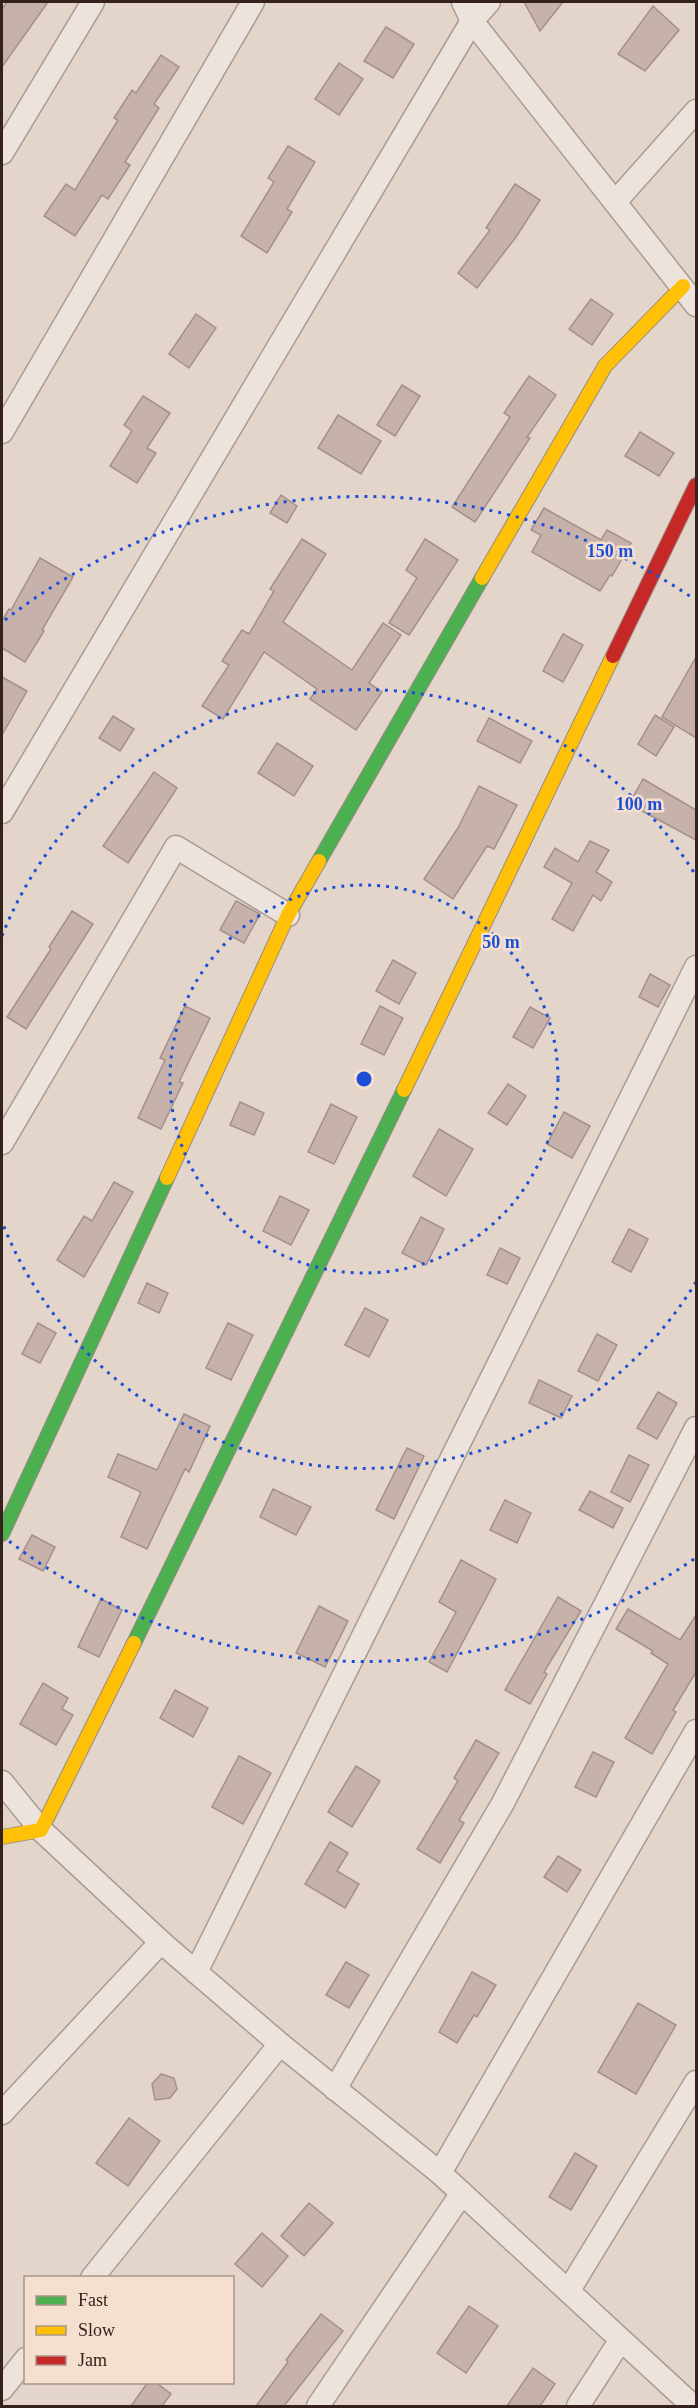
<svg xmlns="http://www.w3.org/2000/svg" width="698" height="2408" viewBox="0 0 698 2408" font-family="'Times New Roman',serif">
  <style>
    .building { fill: #c7b2ab; stroke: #a4908a; stroke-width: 1.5 }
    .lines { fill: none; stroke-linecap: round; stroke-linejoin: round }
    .street-casing { stroke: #a99b94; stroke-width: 25 }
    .fast-casing { stroke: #988a84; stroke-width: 16 }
    .slow-casing { stroke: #988a84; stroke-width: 16 }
    .jam-casing { stroke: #988a84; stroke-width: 16 }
    .street { stroke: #ece3dc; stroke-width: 22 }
    .fast { stroke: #4caf50; stroke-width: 14 }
    .slow { stroke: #ffc107; stroke-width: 14 }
    .jam { stroke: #c62828; stroke-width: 14 }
    .ring { fill: none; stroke: #1d4ed8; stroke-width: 3; stroke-dasharray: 3 6 }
    .centre { fill: #1d4ed8; stroke: #f5e0cf; stroke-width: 3 }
    .ring-label { font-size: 18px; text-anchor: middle; font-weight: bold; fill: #1d4ed8; stroke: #f5e0cf; stroke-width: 5; stroke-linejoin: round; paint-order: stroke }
  </style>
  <rect width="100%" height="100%" fill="#e4d5ca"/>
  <!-- building -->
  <g class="building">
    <path d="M7,2H48L2,67V9Z"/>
    <path d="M524,2H563L540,31Z"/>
    <path d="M653,6L679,30L645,71L618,54Z"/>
    <path d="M386,27L414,44L393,78L364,61Z"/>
    <path d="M161,55L179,67L154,104L159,108L125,162L130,165L108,199L102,195L75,236L44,216L66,184L75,190L118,120L114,118L132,90L136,93Z"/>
    <path d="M339,63L363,79L339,115L315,99Z"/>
    <path d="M288,146L315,162L287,209L292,212L267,253L241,236L274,182L268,178Z"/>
    <path d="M515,184L540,200L516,237L477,288L458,273L490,230L486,228Z"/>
    <path d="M591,299L613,314L592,345L569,329Z"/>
    <path d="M196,314L216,328L189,368L169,354Z"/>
    <path d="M529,376L556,395L527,437L530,438L475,522L452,507L510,417L504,413Z"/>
    <path d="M402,385L420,396L395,436L377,425Z"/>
    <path d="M143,396L170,413L147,448L156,453L137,483L110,466L132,431L124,425Z"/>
    <path d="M338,415L381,441L361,474L318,448Z"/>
    <path d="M640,432L674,453L659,476L625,456Z"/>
    <path d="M281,495L297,506L287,523L270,513Z"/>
    <path d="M544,508L601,540L607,530L631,543L612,576L610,575L600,591L532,552L541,535L531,530Z"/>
    <path d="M302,539L326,554L283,622L352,670L383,623L401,635L369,683L382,692L356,730L310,699L317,689L264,652L223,719L202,706L229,665L222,661L242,630L249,634L274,591L270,589Z"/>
    <path d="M425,539L458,560L409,635L389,623L417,578L406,570Z"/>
    <path d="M40,558L73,577L42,630L44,631L25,662L2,648V621L9,609L11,610Z"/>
    <path d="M563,634L583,645L563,682L543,671Z"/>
    <path d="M696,657V738L662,717Z"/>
    <path d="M2,677L27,691L2,735Z"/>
    <path d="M655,715L674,727L656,756L638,744Z"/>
    <path d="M113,716L134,729L120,751L99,738Z"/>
    <path d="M489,718L532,741L520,763L477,741Z"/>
    <path d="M277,743L313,766L294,796L258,773Z"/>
    <path d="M154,772L177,788L128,863L103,846Z"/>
    <path d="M643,779L696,810V840L629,804Z"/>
    <path d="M479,786L517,805L494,849L487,846L453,899L424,879L458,828Z"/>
    <path d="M590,841L609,850L596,872L612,882L601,901L593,895L573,931L552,919L572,883L544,867L555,848L578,862Z"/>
    <path d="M236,901L260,914L244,943L220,930Z"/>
    <path d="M72,911L93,924L26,1029L7,1017L51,949L49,947Z"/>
    <path d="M393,960L416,973L399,1004L376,991Z"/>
    <path d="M650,974L670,985L658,1007L639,997Z"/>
    <path d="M185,1006L210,1018L179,1082L183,1083L161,1129L138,1118L165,1060L160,1058Z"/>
    <path d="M380,1006L403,1018L384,1055L361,1044Z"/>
    <path d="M530,1007L550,1018L533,1048L513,1037Z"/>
    <path d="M508,1084L526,1096L507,1125L488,1113Z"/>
    <path d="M240,1102L264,1113L254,1135L230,1125Z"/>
    <path d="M331,1104L357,1117L334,1164L308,1152Z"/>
    <path d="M564,1112L590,1126L572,1158L547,1144Z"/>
    <path d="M439,1129L473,1149L446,1196L413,1176Z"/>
    <path d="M114,1182L133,1192L84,1277L57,1260L84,1216L92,1221Z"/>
    <path d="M280,1196L309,1210L291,1245L263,1231Z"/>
    <path d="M421,1217L444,1229L426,1265L402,1253Z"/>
    <path d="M629,1229L648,1239L631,1272L612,1262Z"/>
    <path d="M500,1248L520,1258L507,1284L487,1275Z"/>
    <path d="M147,1283L168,1293L159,1313L138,1303Z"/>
    <path d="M365,1308L388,1320L369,1357L345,1345Z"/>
    <path d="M38,1323L56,1333L40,1363L22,1354Z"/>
    <path d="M228,1323L253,1335L231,1380L206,1368Z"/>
    <path d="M597,1334L617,1345L598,1381L578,1371Z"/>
    <path d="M539,1380L572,1396L561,1418L529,1403Z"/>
    <path d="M658,1392L677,1403L657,1439L637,1428Z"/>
    <path d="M184,1414L210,1426L189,1472L185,1469L147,1549L121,1537L141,1492L108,1477L118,1454L157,1470Z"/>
    <path d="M407,1448L424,1456L394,1519L376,1510Z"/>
    <path d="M629,1455L649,1465L630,1502L611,1492Z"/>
    <path d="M273,1489L311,1507L296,1535L260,1517Z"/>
    <path d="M590,1491L623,1508L613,1528L579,1510Z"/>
    <path d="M505,1500L531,1513L517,1543L490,1530Z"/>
    <path d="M32,1535L55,1547L43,1571L19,1559Z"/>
    <path d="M461,1560L496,1579L447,1672L429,1662L456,1612L439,1602Z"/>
    <path d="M558,1597L581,1611L544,1672L547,1674L530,1704L505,1690Z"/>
    <path d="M101,1599L122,1610L99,1657L78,1647Z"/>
    <path d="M319,1606L348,1621L325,1667L296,1653Z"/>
    <path d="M628,1609L680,1640L696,1615V1672L673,1710L676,1712L652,1754L625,1738L668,1664L651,1653L653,1651L616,1629Z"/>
    <path d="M43,1683L68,1698L62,1709L73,1715L56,1745L20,1724Z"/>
    <path d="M175,1690L208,1708L193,1737L160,1718Z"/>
    <path d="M476,1740L499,1753L459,1820L464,1823L440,1863L417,1849L458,1781L454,1778Z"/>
    <path d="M593,1752L614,1762L596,1797L575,1787Z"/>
    <path d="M239,1756L271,1773L243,1824L212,1807Z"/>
    <path d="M356,1766L380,1781L352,1827L328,1812Z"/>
    <path d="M330,1842L348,1853L337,1871L359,1884L345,1908L305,1884Z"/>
    <path d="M558,1856L581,1870L567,1892L544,1877Z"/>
    <path d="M346,1962L369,1975L349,2008L326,1995Z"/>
    <path d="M472,1972L496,1985L477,2017L474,2015L457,2043L439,2032Z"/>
    <path d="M638,2003L676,2025L636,2094L598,2072Z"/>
    <path d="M161,2074L174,2078L177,2089L170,2098L155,2100L152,2084Z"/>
    <path d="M129,2118L160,2141L128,2186L96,2163Z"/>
    <path d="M575,2153L597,2166L571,2210L549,2197Z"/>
    <path d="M309,2203L333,2223L304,2256L281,2236Z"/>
    <path d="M262,2233L288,2256L262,2287L235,2264Z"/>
    <path d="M469,2306L498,2326L466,2373L437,2353Z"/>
    <path d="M321,2314L343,2331L284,2406H256L288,2362L286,2360Z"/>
    <path d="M533,2368L555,2384L540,2406H507Z"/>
    <path d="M148,2382H155L171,2394L162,2406H131Z"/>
  </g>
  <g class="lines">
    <!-- street casing -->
    <g class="street-casing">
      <g id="street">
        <path d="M463,2L472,21L696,305"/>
        <path d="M2,153L93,2"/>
        <path d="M616,201L696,111"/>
        <path d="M2,432L253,2"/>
        <path d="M2,812L472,21L489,2"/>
        <path d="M2,1143L176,847L288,915"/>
        <path d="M2,1782L41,1830L161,1942L280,2044L440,2173L693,2406"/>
        <path d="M196,1972L696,967"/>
        <path d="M335,2089L503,1803L696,1428"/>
        <path d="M2,2113L161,1942"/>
        <path d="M440,2173L696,1731"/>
        <path d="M92,2278L280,2044"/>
        <path d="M569,2290L696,2082"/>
        <path d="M2,2389L26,2359"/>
        <path d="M318,2406L462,2193"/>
        <path d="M578,2406L620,2341"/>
      </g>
    </g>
    <!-- fast casing -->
    <g class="fast-casing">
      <g id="fast">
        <path d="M319,861L482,578"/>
        <path d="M2,1534L167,1178"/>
        <path d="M134,1643L404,1090"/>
      </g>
    </g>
    <!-- slow casing -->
    <g class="slow-casing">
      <g id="slow">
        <path d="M482,578L605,366L683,286"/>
        <path d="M404,1090L613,656"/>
        <path d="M167,1178L288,915L319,861"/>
        <path d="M2,1837L41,1830L134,1643"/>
      </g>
    </g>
    <!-- jam casing -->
    <g class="jam-casing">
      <path id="jam" d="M613,656L696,485"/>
    </g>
    <!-- street -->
    <use href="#street" class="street"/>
    <!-- fast -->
    <use href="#fast" class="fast"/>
    <!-- slow -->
    <use href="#slow" class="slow"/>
    <!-- jam -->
    <use href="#jam" class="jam"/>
  </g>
  <!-- distance rings -->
  <g class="ring">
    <circle cx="364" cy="1079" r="194"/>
    <path d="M696 1282A389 389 0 0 1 2 1222M2 936A389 389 0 0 1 696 876"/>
    <path d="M694 1559A583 583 0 0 1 5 1538M5 620A583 583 0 0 1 694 599"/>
  </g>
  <circle cx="364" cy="1079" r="9" class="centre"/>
  <g class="ring-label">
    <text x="610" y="557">150 m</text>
    <text x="639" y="810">100 m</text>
    <text x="501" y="948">50 m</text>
  </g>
  <!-- border -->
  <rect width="698" height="2408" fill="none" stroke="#36221c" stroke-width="6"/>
  <!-- legend -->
  <rect x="24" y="2276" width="210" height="108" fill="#f5e0cf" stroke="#a99487" stroke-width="1.5"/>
  <rect x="36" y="2296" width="30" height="9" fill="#4caf50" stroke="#a99487" stroke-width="1.5"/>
  <text x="78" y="2306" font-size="18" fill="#36221c">Fast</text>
  <rect x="36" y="2326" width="30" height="9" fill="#ffc107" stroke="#a99487" stroke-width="1.5"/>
  <text x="78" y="2336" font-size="18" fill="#36221c">Slow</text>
  <rect x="36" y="2356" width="30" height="9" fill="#c62828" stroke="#a99487" stroke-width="1.5"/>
  <text x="78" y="2366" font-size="18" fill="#36221c">Jam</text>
</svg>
